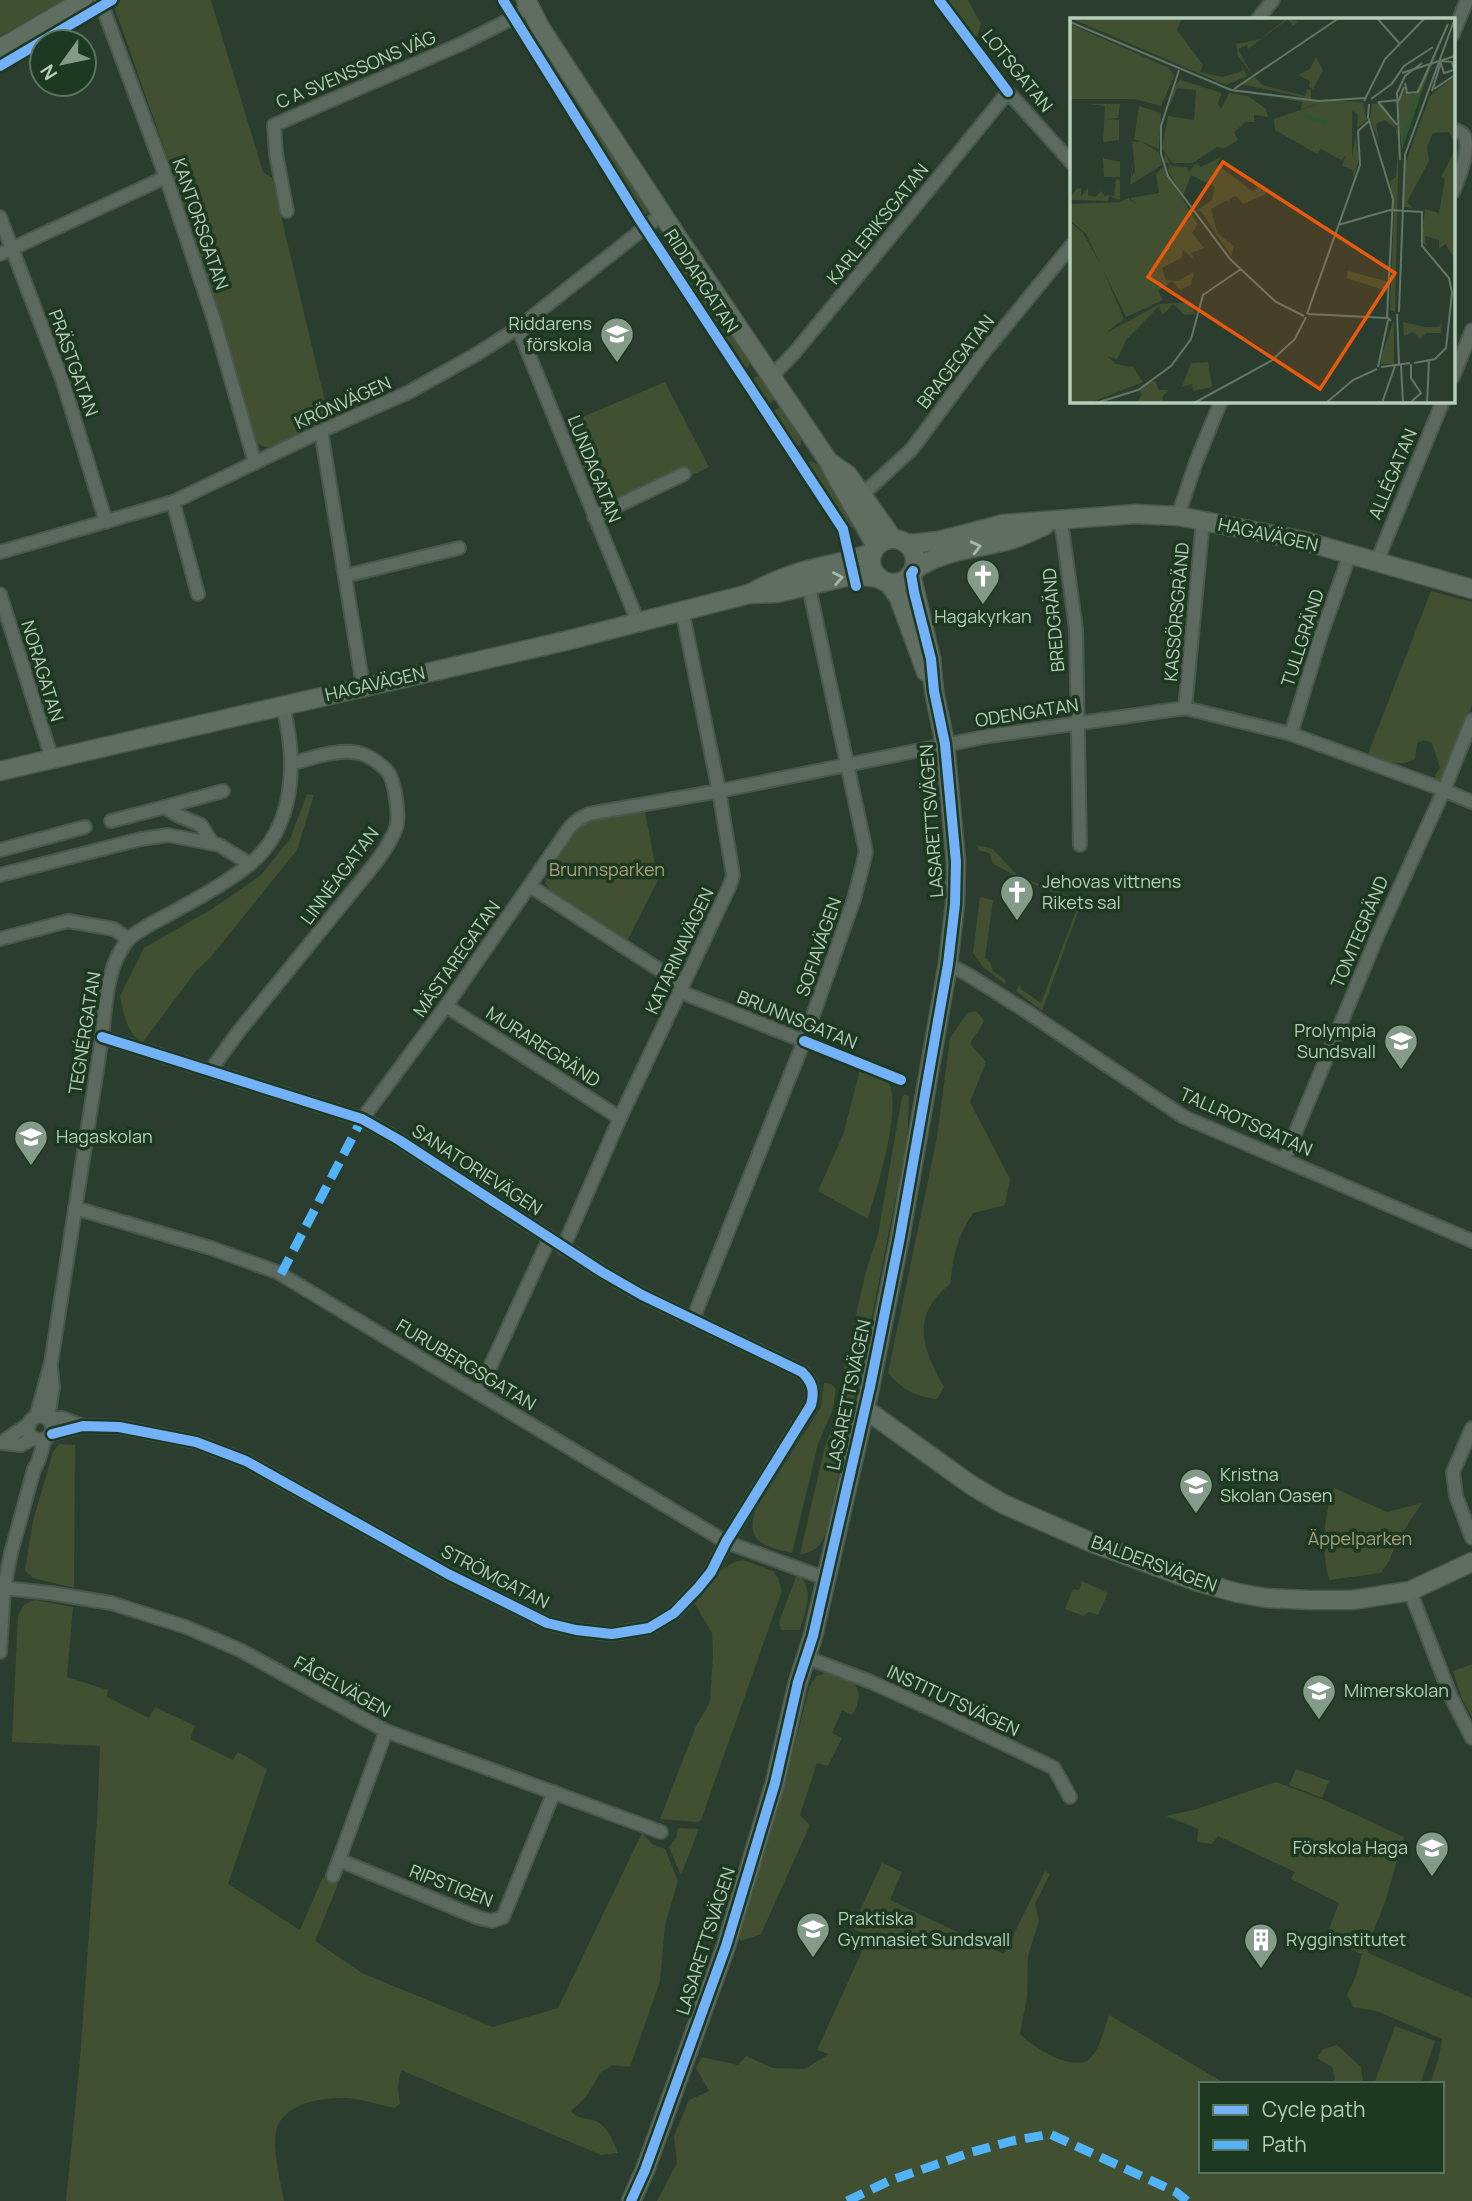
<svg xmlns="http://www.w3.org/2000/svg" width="1472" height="2201" viewBox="0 0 1472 2201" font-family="Manrope,sans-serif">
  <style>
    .green { fill: #415031 }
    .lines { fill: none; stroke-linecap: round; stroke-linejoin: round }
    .street-casing { stroke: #4a574c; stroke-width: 16 }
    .secondary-casing { stroke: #4a574c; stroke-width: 21 }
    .street { stroke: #5c695e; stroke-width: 12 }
    .secondary { stroke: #606e62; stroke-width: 18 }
    .quiet { stroke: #52b3f8; stroke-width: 9; stroke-dasharray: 18 9; stroke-linecap: butt }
    .cycleway-casing { stroke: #1d3921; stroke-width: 15 }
    .cycleway { stroke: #73b2f8; stroke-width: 10 }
    .oneway { stroke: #a5baa8 }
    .labels { text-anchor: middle; stroke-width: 7; stroke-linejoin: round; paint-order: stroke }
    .street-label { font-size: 18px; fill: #b6cdba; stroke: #1d3921 }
    .poi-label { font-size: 18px; fill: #b6cdba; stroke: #1d3921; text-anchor: start }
    .park-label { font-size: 18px; fill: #aaa079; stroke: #1d3921 }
    .inset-river { fill: none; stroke: #285930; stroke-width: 3.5 }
    .inset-road { fill: none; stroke: #637766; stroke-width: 2 }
    .view { fill: #e8590c; fill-opacity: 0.15; stroke: #e8590c; stroke-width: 3.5 }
    .inset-edge { fill: none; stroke: #b6cdba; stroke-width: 3.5 }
  </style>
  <rect width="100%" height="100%" fill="#2b3d2e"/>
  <!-- green -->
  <g class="green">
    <path d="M0,0H63L0,36Z"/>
    <path d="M120,0H211L263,172L272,178L328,414L324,421L271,448L262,446L254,440L175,187L174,176L115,9Z"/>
    <path d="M939,0H968L981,24L974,45Z"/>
    <path d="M524,25L532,29L646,204L647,212L645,216Z"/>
    <path d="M672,246L750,362L748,368L744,370L667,251Z"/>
    <path d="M757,376L761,378L775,400L767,405L751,379Z"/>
    <path d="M665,382L709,467L688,477L605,507L599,506L566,424Z"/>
    <path d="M780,407L801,439V444L795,448L772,412Z"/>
    <path d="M811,461L823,467L857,529L849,526L845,522L806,463Z"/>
    <path d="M1431,591L1472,602V705L1442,782L1436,781L1435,775L1440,768L1432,743L1424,740L1417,743L1415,759C1399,768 1385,761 1368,754Z"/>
    <path d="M307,794L314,795L297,850L210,958L196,971L143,1042C126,1034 124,1013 120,996L144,948L212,909L261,875L290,839Z"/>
    <path d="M645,811L658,880L626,943L554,894L545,883C551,864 572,828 590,820Z"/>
    <path d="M976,845L993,849L1017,875L1082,901L1042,1011L1016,991L1020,984L1021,989L1041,1003L1079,903L1017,877L992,863L990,853L980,851Z"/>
    <path d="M980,897L993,900L985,958L990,962L993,971L1006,980L1005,984L983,967L973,953Z"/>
    <path d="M976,1011L984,1020C981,1030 974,1035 970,1044L986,1062L970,1102L1010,1179L1005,1205L973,1213C956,1240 954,1254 950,1284C910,1316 922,1348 944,1387L937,1399C915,1397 902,1389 888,1373L937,1137L950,1038L967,1013Z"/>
    <path d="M860,1070L888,1081C903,1107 877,1188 868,1219L818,1191L843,1135Z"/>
    <path d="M905,1094L909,1096L907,1143L859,1380L845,1378L843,1372L865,1275L878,1234L902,1097Z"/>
    <path d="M824,1383L831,1384L836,1389L833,1409L818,1444L792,1553C764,1547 744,1541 756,1509L821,1407Z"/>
    <path d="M846,1387L856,1388L827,1531C821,1544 816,1553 800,1554L825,1446L838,1412L843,1390Z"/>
    <path d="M59,1444L75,1445L74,1588L33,1578L25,1570L33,1521L53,1452Z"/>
    <path d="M1334,1488L1387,1512L1422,1503L1397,1541L1389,1561L1381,1573L1329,1580C1321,1549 1323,1517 1334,1488Z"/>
    <path d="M743,1560L773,1571L778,1578L782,1591L701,1820L698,1822L660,1819L696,1726L710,1702L713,1654L712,1633L695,1604C708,1586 720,1564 743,1560Z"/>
    <path d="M797,1574C816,1588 805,1611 800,1630H781L779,1622Z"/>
    <path d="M1082,1581L1108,1593L1098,1615L1089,1612L1084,1616L1065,1609L1073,1589L1079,1590Z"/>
    <path d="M35,1600L73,1607L67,1677L108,1690L107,1697L149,1718L155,1707L195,1726L190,1739L233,1760L238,1752L267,1769L228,1884L300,1930L323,1877L338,1884L315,1941L362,1973L493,2027L558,2008L642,1833L652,1844L665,1849L678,1881L665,1925L660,1981L630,2067L613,2065L601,2072L585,2098L571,2111C578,2119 584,2118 593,2120C607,2124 613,2141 618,2153L601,2155L401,2070L398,2087L400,2104L394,2108C379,2105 362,2099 346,2098C324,2097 289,2102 278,2125C270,2143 281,2182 284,2201H66L80,2059L97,1820L100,1746L12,1742L18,1615L25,1604Z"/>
    <path d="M1472,1664V1717L1462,1699L1453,1671Z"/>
    <path d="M825,1673L853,1680C861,1693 860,1702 852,1715L842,1710L832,1733L842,1738L828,1766L817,1763L800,1815L810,1825L761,1934L741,1941L736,1935L746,1912L790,1764L809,1688L816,1676Z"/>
    <path d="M1296,1769L1329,1781L1322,1798L1289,1785Z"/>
    <path d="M1276,1782L1324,1800L1404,1837L1386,1899L1368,1946V1953L1472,1998V2201H657L677,2163L674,2136L689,2100L709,2091L696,2068L702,2057L738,2065L746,2056L773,2068L805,2069L829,2054L817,2050L869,1936L852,1928L882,1863L902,1872L890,1900L1004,1954L1045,1871L1050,1874L1035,1904L1039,1921L1028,1956L1027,1997L1020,2034C1033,2047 1070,2071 1088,2060C1100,2052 1104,2028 1109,2015L1226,2084H1201V2171H1442V2084H1430L1439,2057L1442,2039L1377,2011L1353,2007L1347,1995L1356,1976L1362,1954L1328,1940L1329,1929L1339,1903L1291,1879L1295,1872L1218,1836L1212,1844L1197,1842L1198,1829L1166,1816L1197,1809Z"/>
    <path d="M678,1828L699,1829L681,1875L669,1847L676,1838Z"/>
    <path d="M1395,2026L1435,2041L1420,2084H1374Z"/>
    <path d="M1337,2045L1361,2067L1363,2084H1332L1335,2078L1332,2067L1317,2058L1323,2049Z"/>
  </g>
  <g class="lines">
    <!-- street casing -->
    <g class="street-casing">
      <g id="street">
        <path d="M100,0L166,177L214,320L255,463"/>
        <path d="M1258,19L1273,0"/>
        <path d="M1453,34L1467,0"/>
        <path d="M1453,129C1453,129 1463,133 1463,134C1472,146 1459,178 1453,192"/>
        <path d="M287,211L276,154L274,125L461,44L513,18L529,6"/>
        <path d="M0,217L63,382L106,522"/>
        <path d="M0,254L166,177"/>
        <path d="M518,328L638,622"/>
        <path d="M772,376L795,352L900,225L1008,92L1071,162"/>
        <path d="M1453,377L1472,330"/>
        <path d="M321,431L363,686"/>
        <path d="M863,494L912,449L981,356L1071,246"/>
        <path d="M173,502L198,594"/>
        <path d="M1178,516L1196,462L1221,401"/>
        <path d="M594,517L684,474"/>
        <path d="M1059,519L1063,535L1076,629L1080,845"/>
        <path d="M0,552L173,502L321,431L409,392L475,355L518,328L662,214"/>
        <path d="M1377,561L1443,401"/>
        <path d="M345,576L459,548"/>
        <path d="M0,594L52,759"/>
        <path d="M1185,708L1202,531L1205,521"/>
        <path d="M1291,734L1321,635L1350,554"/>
        <path d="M165,807L223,791"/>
        <path d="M111,821L165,807L177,815L201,825L212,843"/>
        <path d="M0,850L85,827"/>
        <path d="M0,875L141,839L168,835L219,845L250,864"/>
        <path d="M530,886L683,985"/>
        <path d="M0,939L68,921L114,929L128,939"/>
        <path d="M948,964L967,974L1029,1013L1184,1117L1472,1241"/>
        <path d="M681,992L804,1041"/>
        <path d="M446,1006L620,1118"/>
        <path d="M210,1071L239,1031L377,861C384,851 392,840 396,828C400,816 395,780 387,771C383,766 371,757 365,755C344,746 311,758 291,764"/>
        <path d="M362,1119L446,1006L570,827L579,819L589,814L719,791L989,736L1185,708L1291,734L1431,785L1472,802"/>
        <path d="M1284,1160L1376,939L1444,790L1472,720"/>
        <path d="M75,1208L211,1248L277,1272L726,1542L827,1579"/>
        <path d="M563,1248L620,1118L730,885L733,875L719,791L682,610"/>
        <path d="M693,1319L804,1041L854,899L866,852L807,578"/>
        <path d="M51,1368L53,1387L48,1419L62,1418L83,1426"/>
        <path d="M478,1393L549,1239"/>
        <circle cx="40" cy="1428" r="12"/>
        <path d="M36,1417L51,1363L102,1037C106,1005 106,966 128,940C136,930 169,915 182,907C206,894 229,881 250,864C296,826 297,760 283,707"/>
        <path d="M1472,1428L1453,1472L1456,1496L1472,1538"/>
        <path d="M52,1434L83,1426L119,1427L196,1442L246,1461L448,1574L547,1623L576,1630L612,1634L649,1628L674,1613L698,1588L711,1572L726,1542L811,1405C815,1390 812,1382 802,1372L642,1295L602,1272L399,1140L362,1119L102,1037"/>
        <path d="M0,1443L21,1445L33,1438"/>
        <path d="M1,1443L30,1423"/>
        <path d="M4,1588L50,1593L111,1603L186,1627L240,1650L386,1731L661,1832"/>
        <path d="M1410,1591L1451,1697L1472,1738"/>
        <path d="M0,1652L4,1588L11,1553L34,1469L38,1462L45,1439"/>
        <path d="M805,1657L871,1682L942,1714L1054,1768L1070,1797"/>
        <path d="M339,1860L479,1918L492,1921L503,1917L554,1792"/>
        <path d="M333,1876L386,1731"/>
      </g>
    </g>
    <!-- secondary casing -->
    <g class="secondary-casing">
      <g id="secondary">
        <path d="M526,0L541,29L678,238L829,462C843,492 862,518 876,547"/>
        <path d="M0,49L83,0"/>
        <path d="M832,464L848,475L893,539"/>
        <circle cx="893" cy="561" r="22"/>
        <path d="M908,544L938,541L1004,524L1135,514L1178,516L1304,541L1472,589"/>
        <path d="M913,571C941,549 980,549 1013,539C1024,535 1034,530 1044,526"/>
        <path d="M888,582L899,598L926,672"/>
        <path d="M751,593C770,583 788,575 808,570C830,564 853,561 873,552"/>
        <path d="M0,771L565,641L749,594L777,593L854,575L880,578"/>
        <path d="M865,1409L971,1485L1003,1504L1095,1544L1198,1582L1238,1593L1266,1598L1310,1600H1352L1410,1591L1472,1562"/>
        <path d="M631,2201L645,2170L726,1946L775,1783L798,1682L813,1636L870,1387L900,1237L948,964L955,904L956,862L945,744L934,691L931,659L911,574"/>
      </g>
    </g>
    <!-- street -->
    <use href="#street" class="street"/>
    <!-- secondary -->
    <use href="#secondary" class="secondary"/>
    <!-- quiet -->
    <g class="quiet">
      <path d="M281,1274L362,1119"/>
      <path d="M847,2201L889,2181L972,2152L1012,2141L1050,2134L1176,2192L1187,2201"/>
    </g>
    <!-- cycleway casing -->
    <g class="cycleway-casing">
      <g id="cycleway">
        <path d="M503,0L640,220L843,529L856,586"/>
        <path d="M939,0L1008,92"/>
        <path d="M0,66L112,0"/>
        <path d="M804,1041L901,1080"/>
        <path d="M52,1434L83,1426L119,1427L196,1442L246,1461L448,1574L547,1623L576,1630L612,1634L649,1628L674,1613L698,1588L711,1572L726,1542L811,1405C815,1390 812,1382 802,1372L642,1295L602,1272L399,1140L362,1119L102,1037"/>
        <path d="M631,2201L645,2170L726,1946L775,1783L798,1682L813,1636L870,1387L900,1237L948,964L955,904L956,862L945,744L934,691L931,659L914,592L911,574L913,571"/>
      </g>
    </g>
    <!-- cycleway -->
    <use href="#cycleway" class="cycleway"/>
  </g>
  <!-- one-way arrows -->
  <defs><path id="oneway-chevron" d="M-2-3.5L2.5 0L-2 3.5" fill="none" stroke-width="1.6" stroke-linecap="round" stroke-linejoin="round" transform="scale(1.75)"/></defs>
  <g class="oneway">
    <use href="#oneway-chevron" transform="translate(976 547) rotate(-14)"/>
    <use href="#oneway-chevron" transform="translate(838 578) rotate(-11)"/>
  </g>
  <!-- icons -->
  <defs>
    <g id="school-pin" transform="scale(1.75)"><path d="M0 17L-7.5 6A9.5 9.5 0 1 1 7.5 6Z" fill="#859b89" stroke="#1d3921"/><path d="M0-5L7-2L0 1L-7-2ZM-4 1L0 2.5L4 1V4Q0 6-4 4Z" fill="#fff"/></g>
    <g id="church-pin" transform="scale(1.75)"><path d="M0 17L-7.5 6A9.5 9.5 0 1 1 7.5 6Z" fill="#859b89" stroke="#1d3921"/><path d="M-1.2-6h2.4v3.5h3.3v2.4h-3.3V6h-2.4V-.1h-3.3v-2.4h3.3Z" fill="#fff"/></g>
    <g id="building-pin" transform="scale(1.75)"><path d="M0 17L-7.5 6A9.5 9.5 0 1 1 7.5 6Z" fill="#859b89" stroke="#1d3921"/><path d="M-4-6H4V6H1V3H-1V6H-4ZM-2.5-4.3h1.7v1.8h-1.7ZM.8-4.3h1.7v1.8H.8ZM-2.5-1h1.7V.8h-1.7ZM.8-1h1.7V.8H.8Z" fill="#fff"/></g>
  </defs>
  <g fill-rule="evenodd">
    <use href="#school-pin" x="617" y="334"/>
    <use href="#church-pin" x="983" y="576"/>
    <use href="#church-pin" x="1017" y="892"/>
    <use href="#school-pin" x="1401" y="1041"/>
    <use href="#school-pin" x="31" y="1137"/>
    <use href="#school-pin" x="1196" y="1485"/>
    <use href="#school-pin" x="1319" y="1691"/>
    <use href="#school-pin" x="1432" y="1848"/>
    <use href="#school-pin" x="813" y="1929"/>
    <use href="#building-pin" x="1261" y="1940"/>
  </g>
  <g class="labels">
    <!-- street labels -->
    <g class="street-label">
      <text transform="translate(356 70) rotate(-23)" y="6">C A SVENSSONS VÄG</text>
      <text transform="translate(1017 71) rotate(51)" y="6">LOTSGATAN</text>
      <text transform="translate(200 224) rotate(71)" y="6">KANTORSGATAN</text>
      <text transform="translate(878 224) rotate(-51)" y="6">KARL ERIKSGATAN</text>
      <text transform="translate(701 281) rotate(57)" y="6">RIDDARGATAN</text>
      <text transform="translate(956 362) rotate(-52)" y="6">BRAGEGATAN</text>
      <text transform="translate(73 363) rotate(70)" y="6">PRÄSTGATAN</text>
      <text transform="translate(343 403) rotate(-24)" y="6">KRÖNVÄGEN</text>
      <text transform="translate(594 469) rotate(68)" y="6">LUNDAGATAN</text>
      <text transform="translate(1393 474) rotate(-67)" y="6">ALLÉGATAN</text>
      <text transform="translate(1268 535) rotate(12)" y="6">HAGAVÄGEN</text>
      <text transform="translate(1177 612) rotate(-85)" y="6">KASSÖRSGRÄND</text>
      <text transform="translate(1054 620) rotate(-95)" y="6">BREDGRÄND</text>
      <text transform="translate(1303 638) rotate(-72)" y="6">TULLGRÄND</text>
      <text transform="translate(42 671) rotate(73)" y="6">NORAGATAN</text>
      <text transform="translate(375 684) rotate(-13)" y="6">HAGAVÄGEN</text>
      <text transform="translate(1027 713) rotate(-9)" y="6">ODENGATAN</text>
      <text transform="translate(932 821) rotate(-94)" y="6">LASARETTSVÄGEN</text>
      <text transform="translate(340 876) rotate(-53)" y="6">LINNÉAGATAN</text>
      <text transform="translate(1360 932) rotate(-67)" y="6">TOMTEGRÄND</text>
      <text transform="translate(819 947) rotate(-71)" y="6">SOFIAVÄGEN</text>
      <text transform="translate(680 951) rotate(-65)" y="6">KATARINAVÄGEN</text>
      <text transform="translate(457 959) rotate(-55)" y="6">MÄSTAREGATAN</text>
      <text transform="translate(797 1020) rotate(22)" y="6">BRUNNSGATAN</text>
      <text transform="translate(85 1033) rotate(-81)" y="6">TEGNÉRGATAN</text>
      <text transform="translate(543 1047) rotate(33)" y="6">MURAREGRÄND</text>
      <text transform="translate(1246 1122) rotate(24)" y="6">TALLROTSGATAN</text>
      <text transform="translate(477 1170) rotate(33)" y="6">SANATORIEVÄGEN</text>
      <text transform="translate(466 1365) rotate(31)" y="6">FURUBERGSGATAN</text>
      <text transform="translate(849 1395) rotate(-78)" y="6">LASARETTSVÄGEN</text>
      <text transform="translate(1154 1564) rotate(20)" y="6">BALDERSVÄGEN</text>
      <text transform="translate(495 1577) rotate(27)" y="6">STRÖMGATAN</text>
      <text transform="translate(342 1687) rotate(29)" y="6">FÅGELVÄGEN</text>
      <text transform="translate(953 1701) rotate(25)" y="6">INSTITUTSVÄGEN</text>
      <text transform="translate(451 1886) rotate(21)" y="6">RIPSTIGEN</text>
      <text transform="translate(706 1941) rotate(-72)" y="6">LASARETTSVÄGEN</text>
    </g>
    <!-- poi labels -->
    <g class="poi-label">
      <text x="592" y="330" text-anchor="end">Riddarens<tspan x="592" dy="21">förskola</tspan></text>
      <text x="983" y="623" text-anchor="middle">Hagakyrkan</text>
      <text x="1042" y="888">Jehovas vittnens<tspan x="1042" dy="21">Rikets sal</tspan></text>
      <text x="1376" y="1037" text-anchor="end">Prolympia<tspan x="1376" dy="21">Sundsvall</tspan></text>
      <text x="56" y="1143">Hagaskolan</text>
      <text x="1220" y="1481">Kristna<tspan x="1220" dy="21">Skolan Oasen</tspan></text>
      <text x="1344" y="1697">Mimerskolan</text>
      <text x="1408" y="1854" text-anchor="end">Förskola Haga</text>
      <text x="838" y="1925">Praktiska<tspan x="838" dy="21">Gymnasiet Sundsvall</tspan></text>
      <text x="1286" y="1946">Rygginstitutet</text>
    </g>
    <!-- park labels -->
    <g class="park-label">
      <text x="607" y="876">Brunnsparken</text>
      <text x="1360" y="1545">Äppelparken</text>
    </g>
  </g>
  <!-- overview -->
  <g transform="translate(1070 18)">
    <rect width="385" height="385" fill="#2b3d2e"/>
    <path d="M0,0H112L107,12L133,47L130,54L153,59L173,53L171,47L177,58L156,67ZM217,0L228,4L223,8L218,1L178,31L177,27L168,31L181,55L168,38L166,26L191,21ZM0,6L99,50L104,58L91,88L65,81H0ZM375,14L341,101L332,132L327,84L335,73L344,77ZM246,39L253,53L243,71L239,69L240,63L228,57L240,51ZM385,58V126L379,114L363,115L357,129L359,143L337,184L343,190L332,189L335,146L360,78ZM114,59L111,62L152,75L148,85L151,91L159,75L178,78L196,91L198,99L184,97V104H176L164,114L168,122L155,130L147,129L123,145H103L92,130L98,98L124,102L126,72L107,70L98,92L104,68L110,62L105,64ZM185,59L192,67L235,78L237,71L241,72V81L171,66ZM208,80L293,84L297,102L287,110L288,97L282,93V141L285,117L289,140L284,160L282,151L272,148L275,138L271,142L251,131L247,136L205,112L204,101L251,85L231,91L232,84ZM17,86H50L48,100L37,101L49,102V122L33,124L35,88ZM302,86H312L317,92L329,117L325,294L320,292L324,192L320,163L326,159L329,123L325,110L315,102L306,106L309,123L300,101ZM69,88L91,95L89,131L64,121ZM62,124H71L89,134L92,147L60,167L63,142L62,159L65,153ZM385,132V241L375,226L369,231V222L355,218L356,230L352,221L355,191L369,195L375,161L371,159ZM95,134L101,148L117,149L119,154L125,146L131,149L151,139L147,146L178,170L183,174L188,168L198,175L173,186L166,178L159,181L160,186L157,182L141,191L147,215L164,228L161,238L131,193H126L142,182L145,169L121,157L113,178L98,153L100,146L94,144ZM33,140L50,144V159H34ZM93,149L128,206L122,215L134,230L121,235L125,242L113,232L111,240L92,250L96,262L108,263L124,254L121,267L110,272L102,263L88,273L93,282L56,299L16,216L0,202V186L51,184L58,180L67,187L60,180L89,175L86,156ZM46,161L50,162V182L39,178L38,183L0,182L6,171L11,170V179L18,170V177L25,179L31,173L35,178L37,177H40L41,178H44ZM0,204L13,215L32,249L54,301L36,315L90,286L120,284L126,296L115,297L103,286L93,297L89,288L57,321L47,341L37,338L46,346L63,349L73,364L20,385H0ZM278,253L319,264L317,273L276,260ZM324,301V346H311V340ZM333,304L355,309H369L372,304L371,315H356L350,321L343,314L334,318ZM138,344L142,369L123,373L122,366L112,369L121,345ZM80,362L86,364L89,372H99L92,379L94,385H56L68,383L72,376L69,372Z" fill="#415031"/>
    <path class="inset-river" d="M233,97L257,105M333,124L349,77"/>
    <path class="inset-road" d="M307,0L330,26M0,4L161,72L249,83L295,80M371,43L382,44L384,52L374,55L371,46M109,52L91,108V136L98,158L160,241L206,284L234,298M332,55L385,38M335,65L337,75L348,74L378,6M321,67L334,48L363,29M164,71L269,0M364,71L385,57M362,73L371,44M301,81L323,65M294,83L315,41L355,0M308,84L329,82L334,69M308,84L327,107M299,86L298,99L323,181L317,299L321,303M330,142L327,75L335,58L352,45M268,207L320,192L352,194V228L379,260L382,275L376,330L365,341L344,345M329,294L335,137L385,0M237,296L290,147L288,113L299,103M238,296L317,300M327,296L329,346M341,346V360L351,375L341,384M331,347L333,385M308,349L318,302M311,349L340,345M26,385L68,372L101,348L121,321L133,277L171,251M124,385L201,343L225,321L236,299M256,385L283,362L307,351M312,385L325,348M357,385L359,343"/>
    <path class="view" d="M153,144L325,255L250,371L78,259Z"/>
    <rect width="385" height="385" class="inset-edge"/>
  </g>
  <!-- legend -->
  <rect x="1199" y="2082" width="245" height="91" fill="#1d3921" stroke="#5a745e" stroke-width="2"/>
  <rect x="1213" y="2105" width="35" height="10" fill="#73b2f8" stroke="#5a745e" stroke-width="2"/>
  <text x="1262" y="2117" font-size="21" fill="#b6cdba">Cycle path</text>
  <rect x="1213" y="2140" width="35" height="10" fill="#52b3f8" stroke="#5a745e" stroke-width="2"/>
  <text x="1262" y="2152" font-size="21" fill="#b6cdba">Path</text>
  <!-- north arrow -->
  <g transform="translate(63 63) rotate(237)"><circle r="33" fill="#1d3921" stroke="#5a745e" stroke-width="2"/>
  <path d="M0-5L12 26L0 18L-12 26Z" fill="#859b89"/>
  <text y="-10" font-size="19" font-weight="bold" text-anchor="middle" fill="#b6cdba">N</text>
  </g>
</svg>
